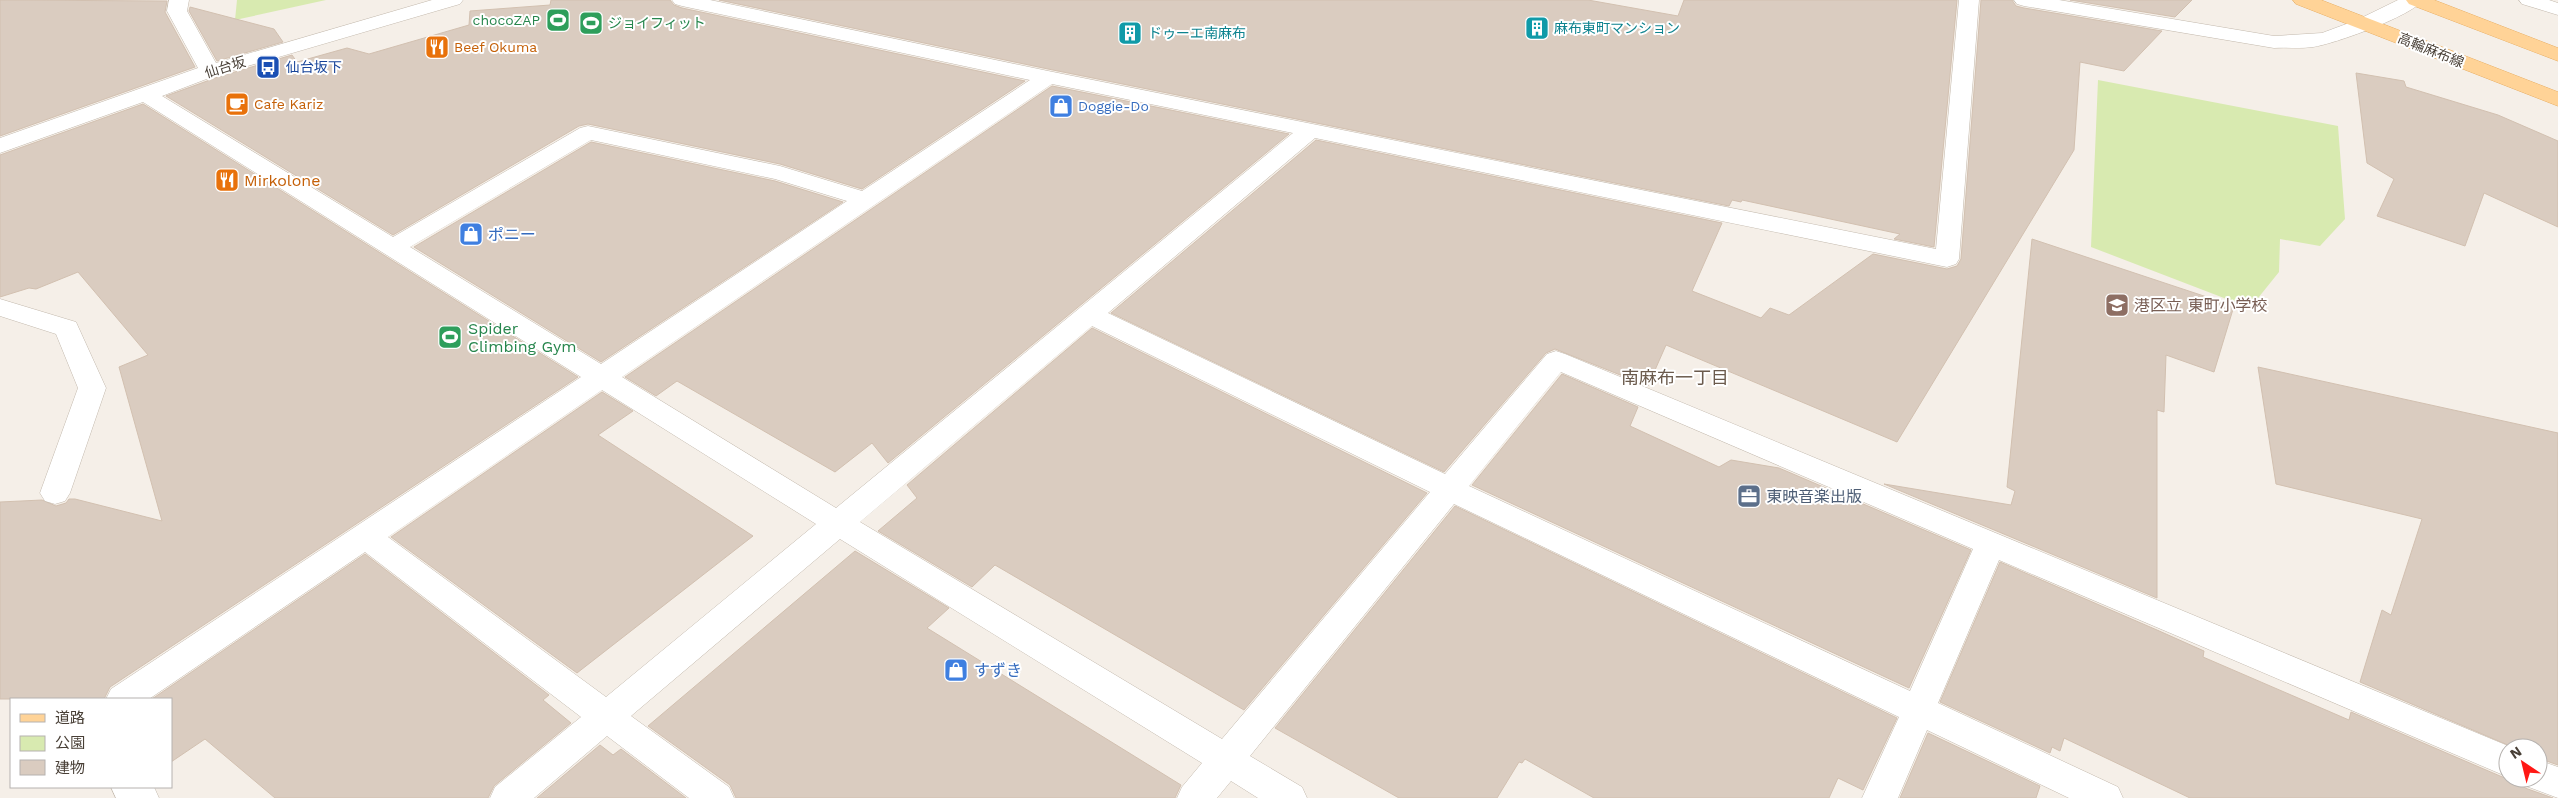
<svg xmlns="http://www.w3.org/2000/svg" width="2558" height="798" viewBox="0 0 2558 798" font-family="'Work Sans','Noto Sans JP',sans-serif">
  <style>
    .green { fill: #d8eab0 }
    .building { fill: #daccc0; stroke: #d2c0b0 }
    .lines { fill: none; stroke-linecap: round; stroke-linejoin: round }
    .minor-casing { stroke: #c3b9ad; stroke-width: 1 }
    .major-casing { stroke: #e8ae63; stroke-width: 1 }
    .minor { fill: #fff; fill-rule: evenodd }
    .major { fill: #ffd397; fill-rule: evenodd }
    .labels { text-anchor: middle; stroke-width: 4; stroke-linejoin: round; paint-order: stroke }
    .far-leisure-label { font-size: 14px; fill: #27864d; stroke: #fff; text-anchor: end }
    .far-culture-label { font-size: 14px; fill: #0d838f; stroke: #fff; text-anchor: start }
    .far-food-label { font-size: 14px; fill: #c56008; stroke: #fff; text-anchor: start }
    .far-street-label { font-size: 14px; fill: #483f36; stroke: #fff }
    .far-transit-label { font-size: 14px; fill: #164399; stroke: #fff; text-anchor: start }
    .far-shop-label { font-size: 14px; fill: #366cbe; stroke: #fff; text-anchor: start }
    .food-label { font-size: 16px; fill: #c56008; stroke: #fff; text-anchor: start }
    .shop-label { font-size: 16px; fill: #366cbe; stroke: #fff; text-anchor: start }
    .education-label { font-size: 16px; fill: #785e54; stroke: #fff; text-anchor: start }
    .leisure-label { font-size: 16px; fill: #27864d; stroke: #fff; text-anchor: start }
    .service-label { font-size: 16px; fill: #4e5e75; stroke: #fff; text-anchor: start }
    .neighbourhood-label { font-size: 18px; fill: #6b5b4d; stroke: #fff }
  </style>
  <rect width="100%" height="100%" fill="#f5efe8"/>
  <!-- green -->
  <g class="green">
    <path d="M237,0H326L235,20Z"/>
    <path d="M2098,80L2338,126L2345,219L2320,246L2280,239L2279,272L2250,308L2091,247Z"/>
  </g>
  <!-- building -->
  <g class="building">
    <path d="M0,0L167,1L165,12L195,67L0,136Z"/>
    <path d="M551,0H670L674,5L682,8L1025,81L862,189L780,164L588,124L579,126L393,235L166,96L218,77L292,55L297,62L347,48L369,54L469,25L470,11L550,5Z"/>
    <path d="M719,0H1588L1678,16L1684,0H1957L1934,247L1894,239L1900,234L1742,200L1741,202L1732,200L1729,206L1048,69Z"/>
    <path d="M1981,0H2012L2016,6L2024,8L2162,31L2124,71L2080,62L2074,150L1897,442L1666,345L1648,386L1555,349L1546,353L1444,472L1111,313L1316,140L1722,223L1692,291L1761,318L1770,308L1789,315L1873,254L1947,269L1957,266L1961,259Z"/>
    <path d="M2070,0H2192L2175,17Z"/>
    <path d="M190,7L274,29L283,42L217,61L189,11Z"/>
    <path d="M2356,73L2404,81L2406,87L2498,115L2558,141V227L2484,193L2465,246L2377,216L2394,179L2367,163Z"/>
    <path d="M1052,86L1289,134L888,463L872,443L835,472L677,381L656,396L625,377Z"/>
    <path d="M143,104L578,377L110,687L104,699H0V502L42,500L56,506L66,503L69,499H75L162,521L119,367L148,355L78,272L36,289L29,288L0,297V155Z"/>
    <path d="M591,142L775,181L843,202L601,362L414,247Z"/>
    <path d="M2032,239L2234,306L2214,372L2166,355L2164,412L2157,410V598L1884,484L2011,505L2015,491L2007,487Z"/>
    <path d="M1092,328L1427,493L1244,710L995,565L972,587L878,531L917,498L907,485Z"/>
    <path d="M2258,367L2558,433V765L2538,758V748H2515L2360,682L2382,610L2391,615L2422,519L2276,484Z"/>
    <path d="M1562,374L1638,407L1630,426L1719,467L1731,460L1779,468L1971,550L1909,688L1472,485Z"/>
    <path d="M602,392L633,411L598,435L753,536L577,673L391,537Z"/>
    <path d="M1455,506L1897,718L1863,790L1838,778L1829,798H1594L1525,759L1522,763L1519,762L1497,798H1399L1275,728Z"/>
    <path d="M855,551L949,608L927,628L1181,785L1175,798H736L730,785L648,726Z"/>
    <path d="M365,554L549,695L543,700L571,723L494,786L488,798H275L205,739L171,762V699H152Z"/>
    <path d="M2000,562L2157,630L2204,651L2203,657L2349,720L2351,712L2507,779L2520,778L2525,788L2553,798H2190L2064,738L2060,751L2052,747L2050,753L1940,702Z"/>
    <path d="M1928,733L2040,786L2036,798H1900Z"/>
    <path d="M600,745L613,755L621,749L686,798H537Z"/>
  </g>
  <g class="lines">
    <!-- minor casing -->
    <g class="minor-casing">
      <g id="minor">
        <path d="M169,0H189L187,11L216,63L432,0H463L460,4L217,75L162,96L393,237L580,128L588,126L780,166L862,191L1030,80L682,6L675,4L672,0H710L1048,71L1936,249L1959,0H1979L1959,259L1956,264L1947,267L1315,138L1108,313L1445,474L1547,354L1556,351L1565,354L2513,748H2508V777L1999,560L1938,703L2118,787L2123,798H2069L1927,730L1898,798H1862L1899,717L1454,504L1250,756L1302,787L1307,798H1258L1231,781L1217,798H1177L1182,787L1202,763L840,539L631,716L729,787L734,798H689L607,736L534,798H490L495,787L581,717L365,552L149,699H106L111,689L581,377L143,102L0,153V138L198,68L167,11ZM1052,84L1293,133L836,508L622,377ZM591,140L775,179L847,201L601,364L410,247ZM1092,326L1430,492L1222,739L860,522ZM1561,372L1973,549L1910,691L1469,486ZM602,390L816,524L606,697L388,537Z"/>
        <path d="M2014,0H2059L2274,36L2322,33L2357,20L2398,0H2423C2412,16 2334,44 2313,47C2300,49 2287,47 2274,48L2024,6L2017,4Z"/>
        <path d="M2519,0H2549L2558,3V15L2522,4Z"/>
        <path d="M0,299L76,322L106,388L70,493L65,501L55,504L45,501L40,493L78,388L56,334L0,316Z"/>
        <path d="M2538,760L2558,767V798L2526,786L2522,778H2538Z"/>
        <path d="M111,787H154L159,798H116Z"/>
      </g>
    </g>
    <!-- major casing -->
    <g class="major-casing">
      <g id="major">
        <path d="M2293,0H2321L2558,92V106L2296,4Z"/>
        <path d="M2406,0H2434L2558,48V61L2409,4Z"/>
      </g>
    </g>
    <!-- minor -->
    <use href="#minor" class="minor"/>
    <!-- major -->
    <use href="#major" class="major"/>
  </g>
  <!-- icons -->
  <defs>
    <g id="stadium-square" transform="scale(1.25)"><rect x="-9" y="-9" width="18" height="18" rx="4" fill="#2e9e5b" stroke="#fff"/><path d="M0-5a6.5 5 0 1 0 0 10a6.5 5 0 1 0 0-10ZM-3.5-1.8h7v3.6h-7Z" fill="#fff"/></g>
    <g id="building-square" transform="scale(1.25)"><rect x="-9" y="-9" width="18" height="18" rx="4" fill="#0f9aa8" stroke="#fff"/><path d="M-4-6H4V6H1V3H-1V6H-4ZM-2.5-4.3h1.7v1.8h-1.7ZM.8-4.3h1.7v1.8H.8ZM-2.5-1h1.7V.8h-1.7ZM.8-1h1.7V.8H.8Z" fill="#fff"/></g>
    <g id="restaurant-square" transform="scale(1.25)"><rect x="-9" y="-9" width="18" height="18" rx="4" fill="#e8710a" stroke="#fff"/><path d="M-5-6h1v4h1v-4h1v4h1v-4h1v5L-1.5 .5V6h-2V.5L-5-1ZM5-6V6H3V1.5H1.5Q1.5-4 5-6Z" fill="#fff"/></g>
    <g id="bus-square" transform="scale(1.25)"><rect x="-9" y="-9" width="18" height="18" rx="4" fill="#1a4fb4" stroke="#fff"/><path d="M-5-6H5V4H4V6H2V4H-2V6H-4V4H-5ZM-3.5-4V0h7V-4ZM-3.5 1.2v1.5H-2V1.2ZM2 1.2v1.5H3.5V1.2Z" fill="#fff"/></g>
    <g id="cafe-square" transform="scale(1.25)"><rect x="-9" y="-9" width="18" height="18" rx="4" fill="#e8710a" stroke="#fff"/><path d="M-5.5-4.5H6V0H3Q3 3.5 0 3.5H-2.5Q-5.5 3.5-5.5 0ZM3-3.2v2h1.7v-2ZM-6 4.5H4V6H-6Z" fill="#fff"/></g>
    <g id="shop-square" transform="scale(1.25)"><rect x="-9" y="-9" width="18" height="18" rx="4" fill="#3f7fe0" stroke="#fff"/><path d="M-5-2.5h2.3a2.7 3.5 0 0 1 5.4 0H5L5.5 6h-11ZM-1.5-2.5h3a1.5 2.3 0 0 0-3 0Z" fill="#fff"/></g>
    <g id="school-square" transform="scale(1.25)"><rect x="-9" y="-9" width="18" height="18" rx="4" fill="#8d6e63" stroke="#fff"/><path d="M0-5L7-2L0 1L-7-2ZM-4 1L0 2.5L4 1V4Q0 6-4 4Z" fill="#fff"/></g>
    <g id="office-square" transform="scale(1.25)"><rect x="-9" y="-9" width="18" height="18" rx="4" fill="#5c6f8a" stroke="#fff"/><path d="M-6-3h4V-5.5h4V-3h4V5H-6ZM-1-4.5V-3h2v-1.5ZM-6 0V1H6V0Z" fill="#fff"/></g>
  </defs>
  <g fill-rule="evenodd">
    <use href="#stadium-square" x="558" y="20"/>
    <use href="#stadium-square" x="591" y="23"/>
    <use href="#building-square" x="1537" y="28"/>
    <use href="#building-square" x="1130" y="33"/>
    <use href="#restaurant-square" x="437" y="47"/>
    <use href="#bus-square" x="268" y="67"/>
    <use href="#cafe-square" x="237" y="104"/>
    <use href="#shop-square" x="1061" y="106"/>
    <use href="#restaurant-square" x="227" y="180"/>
    <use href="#shop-square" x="471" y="234"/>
    <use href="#school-square" x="2117" y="305"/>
    <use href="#stadium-square" x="450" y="337"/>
    <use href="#office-square" x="1749" y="496"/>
    <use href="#shop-square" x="956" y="670"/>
  </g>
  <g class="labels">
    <!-- far-leisure labels -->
    <g class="far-leisure-label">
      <text x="540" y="25">chocoZAP</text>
      <text x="608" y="28" text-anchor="start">ジョイフィット</text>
    </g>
    <!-- far-culture labels -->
    <g class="far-culture-label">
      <text x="1554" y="33">麻布東町マンション</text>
      <text x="1148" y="38">ドゥーエ南麻布</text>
    </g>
    <!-- far-food labels -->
    <g class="far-food-label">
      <text x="454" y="52">Beef Okuma</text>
      <text x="254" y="109">Cafe Kariz</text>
    </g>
    <!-- far-street labels -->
    <g class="far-street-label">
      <text transform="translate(2431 50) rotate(22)" y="5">高輪麻布線</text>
      <text transform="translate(225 67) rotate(-17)" y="5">仙台坂</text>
    </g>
    <!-- far-transit labels -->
    <g class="far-transit-label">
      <text x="286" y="72">仙台坂下</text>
    </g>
    <!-- far-shop labels -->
    <g class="far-shop-label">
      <text x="1078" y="111">Doggie-Do</text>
    </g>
    <!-- food labels -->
    <g class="food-label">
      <text x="244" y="186">Mirkolone</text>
    </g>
    <!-- shop labels -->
    <g class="shop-label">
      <text x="488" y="240">ポニー</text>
      <text x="974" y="676">すずき</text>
    </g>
    <!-- education labels -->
    <g class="education-label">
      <text x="2134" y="311">港区立 東町小学校</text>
    </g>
    <!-- leisure labels -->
    <g class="leisure-label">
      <text x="468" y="334">Spider<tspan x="468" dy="18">Climbing Gym</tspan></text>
    </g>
    <!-- service labels -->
    <g class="service-label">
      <text x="1766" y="502">東映音楽出版</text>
    </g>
    <!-- neighbourhood labels -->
    <g class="neighbourhood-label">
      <text x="1675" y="384">南麻布一丁目</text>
    </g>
  </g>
  <!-- legend -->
  <rect x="10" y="698" width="162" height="90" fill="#ffffff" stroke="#b6b2af"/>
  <rect x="20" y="714" width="25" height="8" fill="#ffd397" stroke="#b6b2af"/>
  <text x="55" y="723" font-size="15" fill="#483f36">道路</text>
  <rect x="20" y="736" width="25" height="15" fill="#d8eab0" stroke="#b6b2af"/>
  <text x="55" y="748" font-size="15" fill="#483f36">公園</text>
  <rect x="20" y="760" width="25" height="15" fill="#daccc0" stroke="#b6b2af"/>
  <text x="55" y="773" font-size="15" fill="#483f36">建物</text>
  <!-- north arrow -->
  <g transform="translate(2523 763) rotate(325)"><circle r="24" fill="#ffffff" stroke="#b6b2af"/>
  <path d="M0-4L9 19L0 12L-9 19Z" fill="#ff1815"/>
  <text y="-8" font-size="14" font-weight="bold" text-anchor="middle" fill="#483f36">N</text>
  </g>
</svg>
